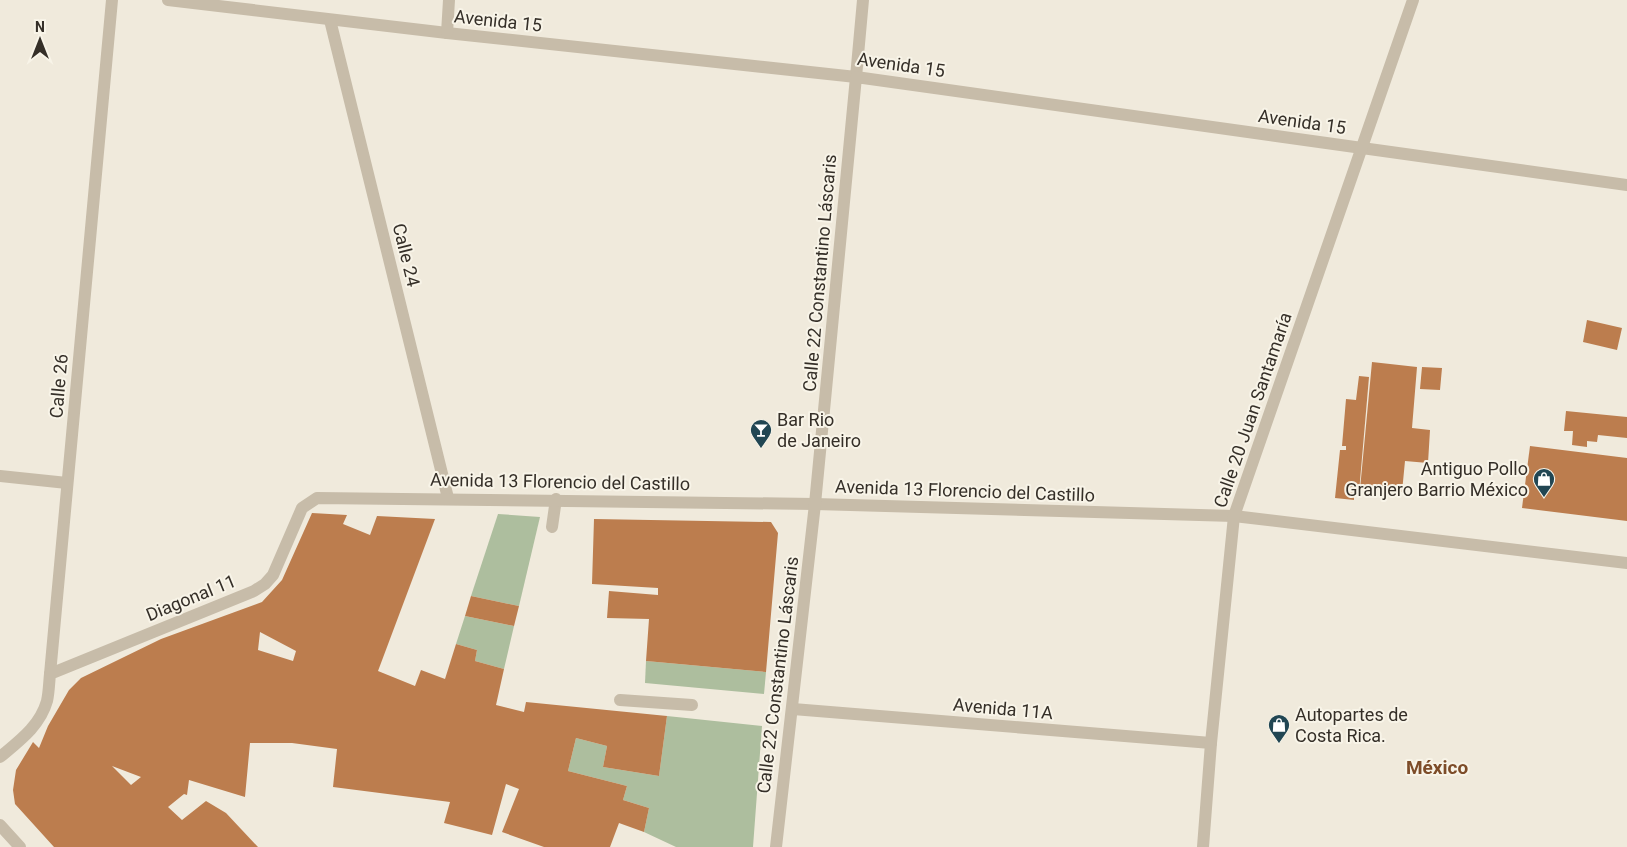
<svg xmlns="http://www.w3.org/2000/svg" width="1627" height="847" viewBox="0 0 1627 847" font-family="Roboto,sans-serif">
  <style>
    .green { fill: #adbe9e }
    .building { fill: #bc7d4e; fill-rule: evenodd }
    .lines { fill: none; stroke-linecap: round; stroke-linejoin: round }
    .service { stroke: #c7bca9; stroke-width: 12 }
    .minor { stroke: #c7bca9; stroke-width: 12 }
    .tertiary { stroke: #c7bca9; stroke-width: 12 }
    .labels { text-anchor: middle; stroke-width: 4; stroke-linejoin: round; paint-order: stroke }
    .street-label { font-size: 18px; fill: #352f28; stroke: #f8f4e8 }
    .poi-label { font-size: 18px; fill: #352f28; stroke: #f8f4e8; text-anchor: start }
    .neighbourhood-label { font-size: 19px; font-weight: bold; fill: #7d4c28; stroke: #f8f4e8 }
  </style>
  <rect width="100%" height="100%" fill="#f0eadc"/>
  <!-- green -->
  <g class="green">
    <path d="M498,514L540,517L519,606L471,596Z"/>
    <path d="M465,616L514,626L504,669L475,661L477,650L456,644Z"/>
    <path d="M646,661L766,672L764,694L645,683Z"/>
    <path d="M667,716L762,726L753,847H676L644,832L649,808L623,800L627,786L568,771L576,738L607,746L603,767L659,776Z"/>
  </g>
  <!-- building -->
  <g class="building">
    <path d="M1587,320L1622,328L1617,350L1583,342Z"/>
    <path d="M1372,362L1417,367L1412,428L1430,430L1428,463L1405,461L1402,492L1360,489Z"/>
    <path d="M1422,367L1442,368L1440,390L1420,389Z"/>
    <path d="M1359,376L1369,377L1359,492H1354V500L1335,498L1340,450H1346V446H1342L1346,399L1356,400Z"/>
    <path d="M1566,411L1627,417V438L1598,435L1597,442L1587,441V447L1572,445L1573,431H1564Z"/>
    <path d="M1530,446L1627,458V521L1522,508Z"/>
    <path d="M312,513L347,515L343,524L370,535L377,516L435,519L378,671L415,686L421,670L445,679L456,644L477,650L475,661L504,669L496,705L524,712L526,702L667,716L659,776L603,767L607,746L576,738L568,771L627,786L623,800L649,808L644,832L619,823L610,847H544L502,832L519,789L506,784L492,835L444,823L450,802L333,787L337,749L292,743H250L245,797L189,780L187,795L184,794L168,807L182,820L206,801L226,813L258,847H54L15,804L13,790L16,770L33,742L39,748L48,726L69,690L81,678L161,639L262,602L282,580ZM260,632L296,651L293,661L258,650ZM112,766L141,777L131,785Z"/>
    <path d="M594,519L771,522L778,533L766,672L646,661L649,619L607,618L609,591L658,595V588L592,584Z"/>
    <path d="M471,596L519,606L514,626L465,616Z"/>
  </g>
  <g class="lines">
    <!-- service -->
    <g class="service">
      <path d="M552,527L556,499"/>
      <path d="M620,700L692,705"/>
    </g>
    <!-- minor -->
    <g class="minor">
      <path d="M168,0L447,33L856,77L863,0"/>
      <path d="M330,20L448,498"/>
      <path d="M447,33L449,0"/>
      <path d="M1362,148L1627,185"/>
      <path d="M0,476L67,483"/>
      <path d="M50,674L112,0"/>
      <path d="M793,709L1211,743"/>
    </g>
    <!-- tertiary -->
    <g class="tertiary">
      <path d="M0,757C19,741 40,726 47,701C49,692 49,683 50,674L254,591L265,584L273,575L302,508L317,498L815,504L1234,516L1627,563"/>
      <path d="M0,825L20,847"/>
      <path d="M776,847L815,504L856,77L1362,148"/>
      <path d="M1203,847L1211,743L1234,516L1413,0"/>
    </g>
  </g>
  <!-- icons -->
  <defs>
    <g id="bar-pin" transform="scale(1.125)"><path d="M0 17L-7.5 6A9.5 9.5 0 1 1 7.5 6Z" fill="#214653" stroke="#f8f4e8"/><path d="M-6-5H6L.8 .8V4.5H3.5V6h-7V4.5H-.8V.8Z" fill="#fff"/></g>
    <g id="shop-pin" transform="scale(1.125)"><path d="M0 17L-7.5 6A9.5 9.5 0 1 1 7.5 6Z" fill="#214653" stroke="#f8f4e8"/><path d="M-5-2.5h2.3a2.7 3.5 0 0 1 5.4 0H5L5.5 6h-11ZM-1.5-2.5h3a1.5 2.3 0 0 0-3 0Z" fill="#fff"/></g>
  </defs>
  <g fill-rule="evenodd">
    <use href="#bar-pin" x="761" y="430"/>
    <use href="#shop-pin" x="1544" y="479"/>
    <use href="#shop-pin" x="1279" y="725"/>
  </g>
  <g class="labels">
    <!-- street labels -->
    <g class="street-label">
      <text transform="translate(498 21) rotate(6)" y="6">Avenida 15</text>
      <text transform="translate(901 65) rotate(8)" y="6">Avenida 15</text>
      <text transform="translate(1302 122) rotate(8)" y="6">Avenida 15</text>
      <text transform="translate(406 255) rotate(76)" y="6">Calle 24</text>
      <text transform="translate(820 273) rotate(-85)" y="6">Calle 22 Constantino Láscaris</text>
      <text transform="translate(59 386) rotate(-85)" y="6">Calle 26</text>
      <text transform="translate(1253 410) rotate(-71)" y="6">Calle 20 Juan Santamaría</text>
      <text transform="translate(560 482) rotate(1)" y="6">Avenida 13 Florencio del Castillo</text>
      <text transform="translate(965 491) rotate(2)" y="6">Avenida 13 Florencio del Castillo</text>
      <text transform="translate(191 598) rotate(-22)" y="6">Diagonal 11</text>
      <text transform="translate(778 675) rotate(-83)" y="6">Calle 22 Constantino Láscaris</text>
      <text transform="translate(1003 709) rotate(5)" y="6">Avenida 11A</text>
    </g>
    <!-- poi labels -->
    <g class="poi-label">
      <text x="777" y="426">Bar Rio<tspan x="777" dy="21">de Janeiro</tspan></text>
      <text x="1528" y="475" text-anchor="end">Antiguo Pollo<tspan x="1528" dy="21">Granjero Barrio México</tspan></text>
      <text x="1295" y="721">Autopartes de<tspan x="1295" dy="21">Costa Rica.</tspan></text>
    </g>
    <!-- neighbourhood labels -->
    <g class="neighbourhood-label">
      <text x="1437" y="774">México</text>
    </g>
  </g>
  <!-- north arrow -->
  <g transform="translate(40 40)" stroke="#f8f4e8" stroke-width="4" paint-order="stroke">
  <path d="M0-4L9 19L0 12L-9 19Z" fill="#352f28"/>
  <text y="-8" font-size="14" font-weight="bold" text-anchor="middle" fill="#352f28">N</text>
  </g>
</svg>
